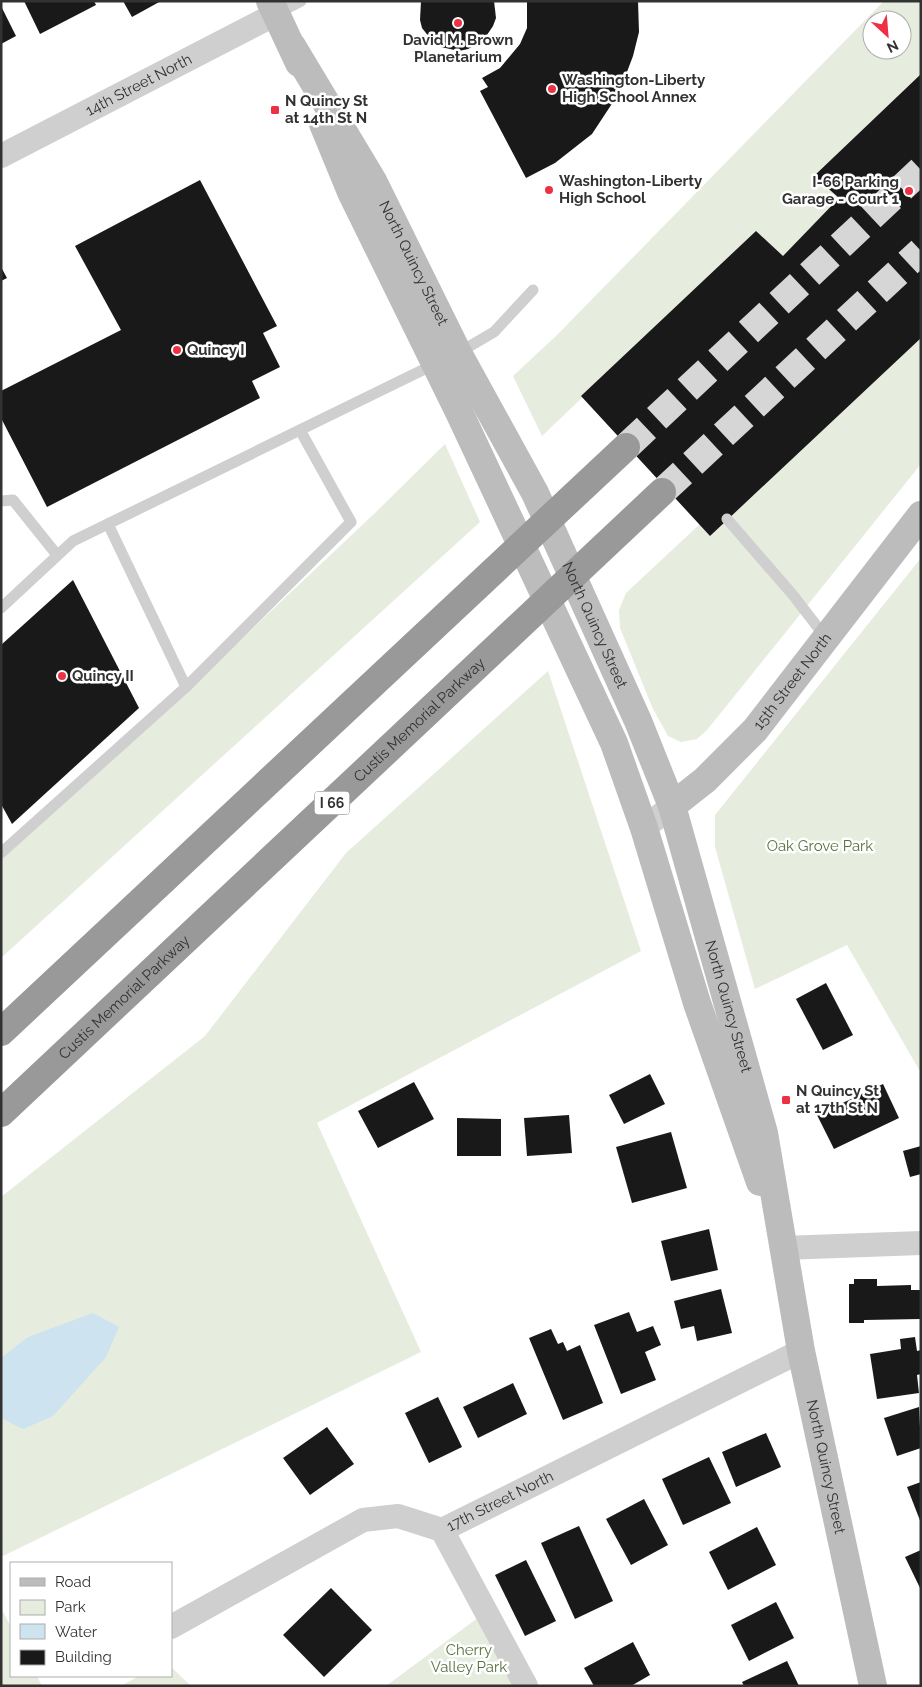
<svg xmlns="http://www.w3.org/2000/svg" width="922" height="1687" viewBox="0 0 922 1687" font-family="Raleway,sans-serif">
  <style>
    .green { fill: #e6ecde; fill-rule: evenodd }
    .water { fill: #cde3ef }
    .building { fill: #191919 }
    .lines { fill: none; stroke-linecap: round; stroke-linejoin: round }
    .highway-tunnel { stroke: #d6d6d6; stroke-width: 28; stroke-dasharray: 28 14; stroke-linecap: butt }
    .lane { stroke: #cfcfcf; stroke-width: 11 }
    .street { stroke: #cfcfcf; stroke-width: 24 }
    .secondary { stroke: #bcbcbc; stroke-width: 28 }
    .highway { stroke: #999; stroke-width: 28 }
    .poi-dot { fill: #ec3144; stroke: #fff; stroke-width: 2 }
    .labels { text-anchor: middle; stroke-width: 5; stroke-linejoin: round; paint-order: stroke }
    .shield { fill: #fff; stroke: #707070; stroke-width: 1 }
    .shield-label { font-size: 14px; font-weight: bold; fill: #323232 }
    .poi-label { font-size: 15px; font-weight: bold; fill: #323232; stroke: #fff; text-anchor: start }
    .street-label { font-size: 15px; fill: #323232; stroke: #fff }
    .park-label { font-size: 15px; fill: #57713d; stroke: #fff }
  </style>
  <rect width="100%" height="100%" fill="#fff"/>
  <!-- green -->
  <g class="green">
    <path d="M884,1H921V74L814,176L839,198L783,256L756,232L542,436L513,376L557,335ZM872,20H902V50H872Z"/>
    <path d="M921,338V464L707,730L697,739L681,742L668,736L653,709L620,628L619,610L626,593L700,524Z"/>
    <path d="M445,444L480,522L1,958V855L164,712L375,513Z"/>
    <path d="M921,558V1073L847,945L755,989L715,847V815Z"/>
    <path d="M548,671L641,951L317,1123L421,1352L1,1557V1197L205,1036L346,853Z"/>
    <path d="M1,1608L11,1627V1676H37L42,1686H1Z"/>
    <path d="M479,1617L517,1686H386Z"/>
    <path d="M171,1667L191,1686H121L139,1676H171Z"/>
  </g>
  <!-- water -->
  <path class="water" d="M93,1313L119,1327L106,1357L53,1416L23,1429L1,1418V1358L28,1337Z"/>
  <!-- building -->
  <g class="building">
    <path d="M24,1H94L96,5L40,34Z"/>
    <path d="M123,1H161L132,17Z"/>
    <path d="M421,1H494L496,18L493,26L483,41L468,49L459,51L441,47L433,42L422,28L420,20Z"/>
    <path d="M527,1H638L639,32L633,56L619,93L592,134L555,163L526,178L480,91L488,87L482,78L500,68L520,44L527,28Z"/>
    <path d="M1,6L16,36L1,44Z"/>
    <path d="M921,74V338L710,536L581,396L756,231L783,256L839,198L814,176Z"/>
    <path d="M200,180L277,326L263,333L280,367L252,381L260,398L47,507L1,418V391L121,330L75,246Z"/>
    <path d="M1,267L7,278L1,281Z"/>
    <path d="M73,580L139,708L12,824L1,804V645Z"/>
    <path d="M826,983L853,1035L823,1050L796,999Z"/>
    <path d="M650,1074L665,1104L624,1124L609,1095Z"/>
    <path d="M414,1082L434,1119L378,1148L358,1111Z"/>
    <path d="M883,1084L899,1118L834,1149L817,1115Z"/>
    <path d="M569,1115L572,1153L527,1156L524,1118Z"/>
    <path d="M457,1118L501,1119V1156H457Z"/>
    <path d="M671,1132L687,1188L632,1203L616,1147Z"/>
    <path d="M921,1146V1174L910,1177L903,1151Z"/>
    <path d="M709,1229L718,1270L671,1281L661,1241Z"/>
    <path d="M854,1279H877V1286L911,1285V1290H921V1319L864,1320V1323H849V1284H854Z"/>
    <path d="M721,1289L732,1333L697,1341L694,1326L681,1329L674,1301Z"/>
    <path d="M629,1312L637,1332L653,1326L661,1345L645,1352L656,1380L621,1394L594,1325Z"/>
    <path d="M551,1329L558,1344L563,1342L567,1351L580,1345L603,1403L563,1420L529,1338Z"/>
    <path d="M915,1337L917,1351L921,1350V1374L917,1375L919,1393L877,1399L870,1354L901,1349L900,1339Z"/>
    <path d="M513,1383L527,1414L478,1438L463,1407Z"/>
    <path d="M438,1397L462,1447L429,1463L405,1413Z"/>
    <path d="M919,1407L921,1448L897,1456L884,1418Z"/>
    <path d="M327,1427L354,1464L310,1495L283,1458Z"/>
    <path d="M766,1433L781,1467L736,1487L722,1452Z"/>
    <path d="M709,1457L731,1503L683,1525L662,1479Z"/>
    <path d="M921,1482V1523L907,1487Z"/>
    <path d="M644,1499L668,1545L631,1565L606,1519Z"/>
    <path d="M579,1526L613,1601L575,1619L541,1543Z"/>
    <path d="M757,1527L776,1565L728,1590L709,1552Z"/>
    <path d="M921,1550V1590L905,1557Z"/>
    <path d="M526,1560L556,1621L525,1636L495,1575Z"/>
    <path d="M331,1588L372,1630L324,1677L283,1635Z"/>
    <path d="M776,1602L794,1638L749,1661L731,1625Z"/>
    <path d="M633,1642L650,1675L631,1686H594L584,1668Z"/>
    <path d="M787,1661L799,1686H744L742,1682Z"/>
  </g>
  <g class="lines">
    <!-- highway-tunnel -->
    <g class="highway-tunnel">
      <path d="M626,447L921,170"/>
      <path d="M662,492L921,251"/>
    </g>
    <!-- lane -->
    <g class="lane">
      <path d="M276,14L301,1"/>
      <path d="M458,353L494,332L533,290"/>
      <path d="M1,501L13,500L57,555"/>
      <path d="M727,519L793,595L826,638"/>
      <path d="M108,524L186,687L351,522L300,430"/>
      <path d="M1,608L73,541L437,363"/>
      <path d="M1,853L186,687"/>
    </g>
    <!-- street -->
    <g class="street">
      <path id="s1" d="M1,156L276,14"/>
      <path d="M644,828L672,806"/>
      <path d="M783,1248L921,1243"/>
      <path d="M442,1530L526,1686"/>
      <path id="s2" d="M171,1627L363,1520L398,1516L442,1530L801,1351"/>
    </g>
    <!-- secondary -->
    <g class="secondary">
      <path d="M270,1L299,63"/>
      <path id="s3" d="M292,46L373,181L458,353L535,493L638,721L672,806L764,1133L801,1351L873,1686"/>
      <path d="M323,124L351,192L459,412L614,743L644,828L697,1003L760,1182"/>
      <path id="s4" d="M672,806L705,780L755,730L921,515"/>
    </g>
    <!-- highway -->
    <g class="highway">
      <path d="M1,1032L626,447"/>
      <path id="s5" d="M1,1113L662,492"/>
    </g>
  </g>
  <!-- markers -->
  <g class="poi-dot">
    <circle cx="458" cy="23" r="5"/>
    <circle cx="552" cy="89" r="5"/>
    <rect x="270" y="105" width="10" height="10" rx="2.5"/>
    <circle cx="549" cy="190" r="5"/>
    <circle cx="909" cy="191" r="5"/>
    <circle cx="177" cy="350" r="5"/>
    <circle cx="62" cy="676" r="5"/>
    <rect x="781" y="1095" width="10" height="10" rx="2.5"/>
  </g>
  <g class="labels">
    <!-- shield labels -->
    <rect class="shield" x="314.5" y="791.5" width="35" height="23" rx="4"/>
    <g class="shield-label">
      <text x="332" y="808">I 66</text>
    </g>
    <!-- poi labels -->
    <g class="poi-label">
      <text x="458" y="45" text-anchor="middle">David M. Brown<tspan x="458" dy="17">Planetarium</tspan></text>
      <text x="562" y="85">Washington-Liberty<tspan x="562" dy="17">High School Annex</tspan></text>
      <text x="285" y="106">N Quincy St<tspan x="285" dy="17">at 14th St N</tspan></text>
      <text x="559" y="186">Washington-Liberty<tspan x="559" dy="17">High School</tspan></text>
      <text x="899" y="187" text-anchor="end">I-66 Parking<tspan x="899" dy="17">Garage - Court 1</tspan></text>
      <text x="187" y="355">Quincy I</text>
      <text x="72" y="681">Quincy II</text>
      <text x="796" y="1096">N Quincy St<tspan x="796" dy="17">at 17th St N</tspan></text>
    </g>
    <!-- street labels -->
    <g class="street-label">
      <text dy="5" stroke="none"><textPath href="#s1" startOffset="155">14th Street North</textPath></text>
      <text dy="5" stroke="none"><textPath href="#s3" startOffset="249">North Quincy Street</textPath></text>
      <text dy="5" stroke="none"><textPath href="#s3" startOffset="654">North Quincy Street</textPath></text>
      <text dy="5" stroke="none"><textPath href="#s4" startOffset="174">15th Street North</textPath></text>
      <text dy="5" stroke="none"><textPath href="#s5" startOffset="574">Custis Memorial Parkway</textPath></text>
      <text dy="5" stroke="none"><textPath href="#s5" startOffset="169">Custis Memorial Parkway</textPath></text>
      <text dy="5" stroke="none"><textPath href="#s3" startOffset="1059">North Quincy Street</textPath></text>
      <text dy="5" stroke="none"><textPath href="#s3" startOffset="1530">North Quincy Street</textPath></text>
      <text dy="5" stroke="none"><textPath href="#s2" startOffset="366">17th Street North</textPath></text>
    </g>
    <!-- park labels -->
    <g class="park-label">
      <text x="820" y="851">Oak Grove Park</text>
      <text x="469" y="1655">Cherry<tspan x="469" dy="17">Valley Park</tspan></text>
    </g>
  </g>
  <!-- border -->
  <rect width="922" height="1687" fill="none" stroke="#323232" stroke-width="5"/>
  <!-- legend -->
  <rect x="10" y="1562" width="162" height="115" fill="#ffffff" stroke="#adadad"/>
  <rect x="20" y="1578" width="25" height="8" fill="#bcbcbc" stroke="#adadad"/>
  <text x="55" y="1587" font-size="15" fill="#323232">Road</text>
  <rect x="20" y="1600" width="25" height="15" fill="#e6ecde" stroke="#adadad"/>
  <text x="55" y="1612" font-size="15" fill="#323232">Park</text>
  <rect x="20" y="1624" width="25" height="15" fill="#cde3ef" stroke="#adadad"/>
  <text x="55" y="1637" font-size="15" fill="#323232">Water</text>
  <rect x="20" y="1650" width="25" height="15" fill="#191919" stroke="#adadad"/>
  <text x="55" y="1662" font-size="15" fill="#323232">Building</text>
  <!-- north arrow -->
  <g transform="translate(887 35) rotate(154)"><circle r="24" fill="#ffffff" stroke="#adadad"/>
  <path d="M0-4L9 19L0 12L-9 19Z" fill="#ec3144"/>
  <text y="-8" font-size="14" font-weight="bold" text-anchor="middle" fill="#323232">N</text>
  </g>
</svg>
